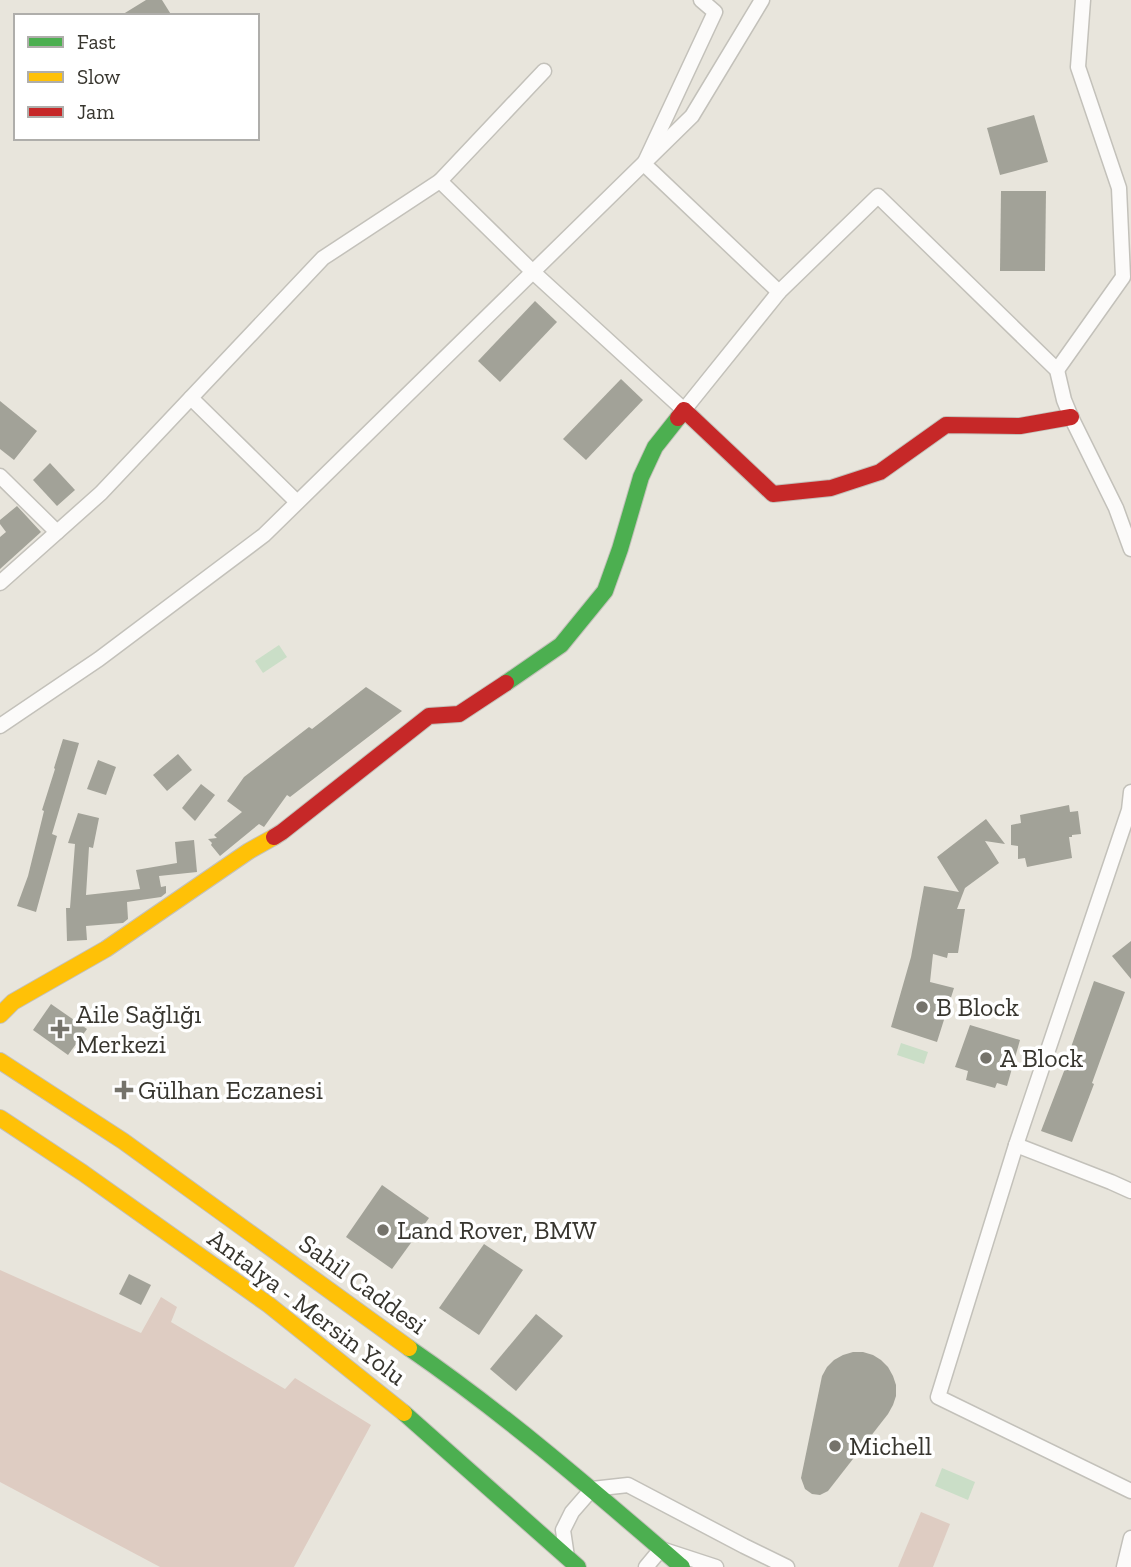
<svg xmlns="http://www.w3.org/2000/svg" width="1131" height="1567" viewBox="0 0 1131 1567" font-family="'Zilla Slab',serif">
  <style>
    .green { fill: #deccc2 }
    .water { fill: #cadec7 }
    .building { fill: #a2a298 }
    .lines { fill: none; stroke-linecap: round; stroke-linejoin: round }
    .street-casing { stroke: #c3c1ba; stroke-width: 17 }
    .fast-casing { stroke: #c3c1ba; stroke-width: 18 }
    .slow-casing { stroke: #c3c1ba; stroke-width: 18 }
    .jam-casing { stroke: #c3c1ba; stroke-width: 18 }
    .street { stroke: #fcfbfa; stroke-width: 14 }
    .fast { stroke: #4caf50; stroke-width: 16 }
    .slow { stroke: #ffc107; stroke-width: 16 }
    .jam { stroke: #c62828; stroke-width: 16 }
    .poi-dot { fill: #75736b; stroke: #fff; stroke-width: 2.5 }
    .labels { text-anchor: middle; stroke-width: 7; stroke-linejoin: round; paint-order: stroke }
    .poi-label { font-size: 26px; fill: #37352e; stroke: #fff; text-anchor: start }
    .street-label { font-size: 26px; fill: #37352e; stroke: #fff }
  </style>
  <rect width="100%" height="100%" fill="#e8e5dc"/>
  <!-- green -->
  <g class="green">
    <path d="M0,1270L141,1333L161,1297L177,1307L171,1322L285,1389L295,1378L371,1425L294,1567H160L0,1482Z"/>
    <path d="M921,1512L950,1524L933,1567H898Z"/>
  </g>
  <!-- water -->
  <g class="water">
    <path d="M279,645L287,657L263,673L255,661Z"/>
    <path d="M901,1043L928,1052L924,1064L897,1055Z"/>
    <path d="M942,1468L975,1482L968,1500L935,1486Z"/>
  </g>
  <!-- building -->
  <g class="building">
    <path d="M146,0H162L172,16H120Z"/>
    <path d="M1034,115L1048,162L1000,175L987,128Z"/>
    <path d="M1001,191H1046L1045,271H1000Z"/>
    <path d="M535,301L557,322L500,382L478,361Z"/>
    <path d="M621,379L643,400L586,460L563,439Z"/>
    <path d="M0,401L37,431L14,460L0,449Z"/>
    <path d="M50,463L75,490L57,506L33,480Z"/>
    <path d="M17,506L41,532L0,569V537L6,532L0,524V520Z"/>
    <path d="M366,687L402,711L290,797L287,795L264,827L259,824L220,856L211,845L212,843L208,839L217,838L214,835L242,812L227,801L244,777L309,727L312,729Z"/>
    <path d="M63,739L79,743L52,834L57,836L36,912L17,906L28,876L44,811L42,810L55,769L54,768Z"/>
    <path d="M178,754L192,770L167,791L153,775Z"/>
    <path d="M98,760L116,767L106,795L87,789Z"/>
    <path d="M201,784L215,795L195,821L182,808Z"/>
    <path d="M1069,805L1070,812L1078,811L1081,834L1072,835V837H1069L1072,858L1027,867L1025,858L1018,859V846L1011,845V825L1021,823L1020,815Z"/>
    <path d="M78,813L99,818L93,848L89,847L86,895L140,889L136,870L177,863L175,842L194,840L197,872L159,876L161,887L166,886V893L161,897L127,902L128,919L123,923L86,926L87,940L67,941L66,908H70L75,844L68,843Z"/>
    <path d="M986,819L1005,844L985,841L999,863L965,888L957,909H965L958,953H948L947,958L933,954L930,982L954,988L937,1042L891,1027L911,957L924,886L959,892L937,857Z"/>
    <path d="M1131,941V979L1112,956Z"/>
    <path d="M1094,981L1125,992L1092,1083L1094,1084L1072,1142L1041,1131L1071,1053H1069Z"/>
    <path d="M51,1004L87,1029L68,1055L33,1030Z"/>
    <path d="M970,1025L1020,1040L1007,1086L997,1083L995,1088L966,1080L968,1071L955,1067Z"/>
    <path d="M382,1185L429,1218L392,1269L346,1237Z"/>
    <path d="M484,1244L523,1270L479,1335L439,1308Z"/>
    <path d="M129,1274L151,1285L141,1305L119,1294Z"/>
    <path d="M536,1314L563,1336L516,1391L490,1369Z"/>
    <path d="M853,1352H863L873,1355L881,1360L888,1367L893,1376L896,1385V1396L893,1405L888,1414L828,1491L820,1495L812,1494L805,1489L801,1478L822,1376L827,1367L834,1360L843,1355Z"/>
  </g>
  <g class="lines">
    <!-- street casing -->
    <g class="street-casing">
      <g id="street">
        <path d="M701,0L715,12L644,164L779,292L878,196L1057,370L1064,400L1071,417L1116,508L1131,549"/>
        <path d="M440,181L544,71"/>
        <path d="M1057,370L1123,277L1119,188L1078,67L1083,0"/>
        <path d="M191,398L297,502"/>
        <path d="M0,476L57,532"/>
        <path d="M0,583L101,493L323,258L440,181L533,272L684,410L779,292"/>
        <path d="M0,726L99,659L264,535L692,116L762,0"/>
        <path d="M1131,792L1129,810L1016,1145L938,1397L1131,1491"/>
        <path d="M1016,1145L1111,1182L1131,1191"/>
        <path d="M567,1557L563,1530L572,1512L592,1489L628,1485L744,1546L787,1567"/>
        <path d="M646,1567L661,1549L716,1567"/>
        <path d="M1124,1567L1131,1538"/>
      </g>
    </g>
    <!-- fast casing -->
    <g class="fast-casing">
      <g id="fast">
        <path d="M506,683L561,645L605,591L620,549L641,477L655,447L678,418"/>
        <path d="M409,1348C505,1414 594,1491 682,1567"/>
        <path d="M404,1413L578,1567"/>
      </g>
    </g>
    <!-- slow casing -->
    <g class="slow-casing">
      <g id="slow">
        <path d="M0,1015L13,1002L106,949L249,851L274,837"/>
        <path d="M0,1061L123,1141L409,1348"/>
        <path d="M0,1118L83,1173L269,1305L404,1413"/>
      </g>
    </g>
    <!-- jam casing -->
    <g class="jam-casing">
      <g id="jam">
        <path d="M678,418L684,410L773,494L831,488L880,472L946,425L1020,426L1071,417"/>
        <path d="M274,837L282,832L429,716L459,714L506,683"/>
      </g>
    </g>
    <!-- street -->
    <use href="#street" class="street"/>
    <!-- fast -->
    <use href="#fast" class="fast"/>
    <!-- slow -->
    <use href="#slow" class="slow"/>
    <!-- jam -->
    <use href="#jam" class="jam"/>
  </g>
  <!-- markers -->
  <g class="poi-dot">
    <circle cx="922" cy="1007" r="7"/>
    <path d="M56.5 1018.5h7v7h7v7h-7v7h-7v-7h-7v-7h7z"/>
    <circle cx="986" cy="1058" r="7"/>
    <path d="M120.5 1079.5h7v7h7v7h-7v7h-7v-7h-7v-7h7z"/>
    <circle cx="383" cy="1230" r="7"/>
    <circle cx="835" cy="1446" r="7"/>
  </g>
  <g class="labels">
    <!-- poi labels -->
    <g class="poi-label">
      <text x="936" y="1016">B Block</text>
      <text x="76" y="1023">Aile Sağlığı<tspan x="76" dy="30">Merkezi</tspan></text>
      <text x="1000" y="1067">A Block</text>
      <text x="138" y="1099">Gülhan Eczanesi</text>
      <text x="397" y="1239">Land Rover, BMW</text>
      <text x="849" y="1455">Michell</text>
    </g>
    <!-- street labels -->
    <g class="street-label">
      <text transform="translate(363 1284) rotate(36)" y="9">Sahil Caddesi</text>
      <text transform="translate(307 1307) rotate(37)" y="9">Antalya - Mersin Yolu</text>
    </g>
  </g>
  <!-- legend -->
  <rect x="14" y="14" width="245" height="126" fill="#ffffff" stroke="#afaeab" stroke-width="2"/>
  <rect x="28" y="37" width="35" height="10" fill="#4caf50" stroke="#afaeab" stroke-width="2"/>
  <text x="77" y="49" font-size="21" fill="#37352e">Fast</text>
  <rect x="28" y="72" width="35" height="10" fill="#ffc107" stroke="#afaeab" stroke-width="2"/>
  <text x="77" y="84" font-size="21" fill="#37352e">Slow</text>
  <rect x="28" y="107" width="35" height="10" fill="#c62828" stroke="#afaeab" stroke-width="2"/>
  <text x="77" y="119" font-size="21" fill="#37352e">Jam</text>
</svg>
